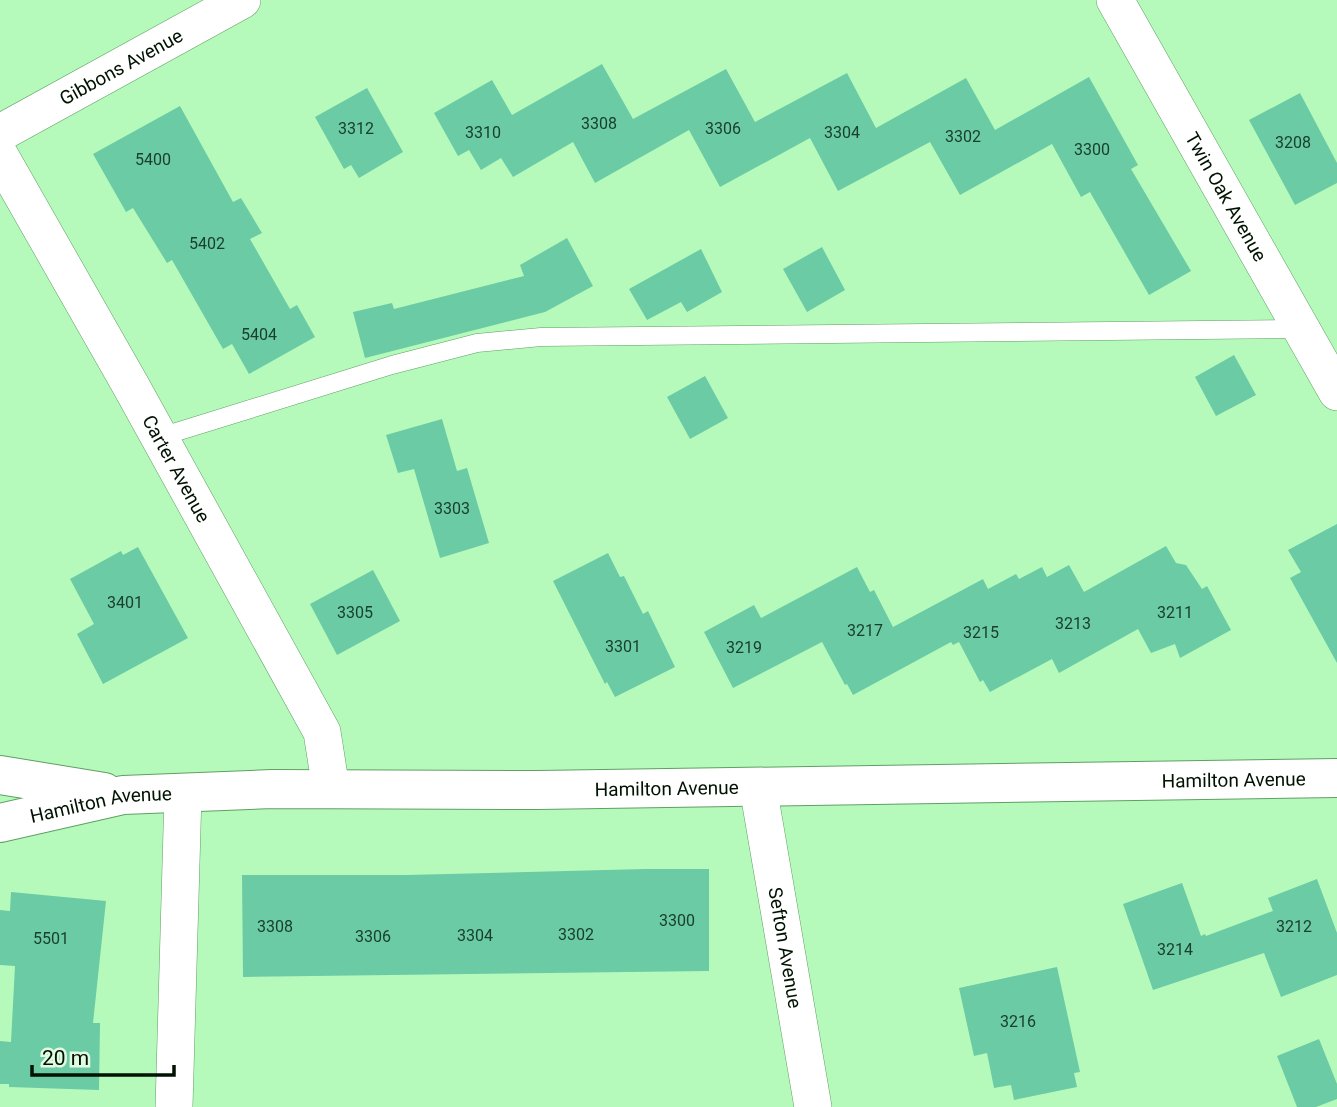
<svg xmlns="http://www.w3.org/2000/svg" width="1337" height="1107" viewBox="0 0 1337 1107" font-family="Roboto,sans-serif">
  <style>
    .building { fill: #6acba5 }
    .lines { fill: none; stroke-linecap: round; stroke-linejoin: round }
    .service-casing { stroke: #5f9f64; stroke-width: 19 }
    .minor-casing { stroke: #5f9f64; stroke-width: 38 }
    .tertiary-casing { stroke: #5f9f64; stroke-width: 40 }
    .service { stroke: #fff; stroke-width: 18 }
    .minor { stroke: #fff; stroke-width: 37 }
    .tertiary { stroke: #fff; stroke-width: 38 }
    .labels { text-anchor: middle; stroke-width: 6; stroke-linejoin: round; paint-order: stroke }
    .number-label { font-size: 16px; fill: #1a402a }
    .street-label { font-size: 19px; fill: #001201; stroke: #e1fbe2 }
  </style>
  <rect width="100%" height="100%" fill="#b6fabb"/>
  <!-- building -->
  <g class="building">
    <path d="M602,64L633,119L726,69L755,122L847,73L876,128L966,78L995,130L1089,77L1138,165L1131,169L1191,271L1149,295L1090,192L1081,197L1052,144L960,195L930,142L838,191L810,138L720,187L689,130L595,183L573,142L513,177L501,158L481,170L469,150L458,156L434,113L492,80L512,115Z"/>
    <path d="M367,88L403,152L359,178L351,165L344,169L315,117Z"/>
    <path d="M1300,93L1337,163V183L1295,205L1249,120Z"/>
    <path d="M180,106L233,202L241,198L262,233L250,239L290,309L297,305L315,337L249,374L232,344L223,349L172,260L167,263L133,208L126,212L93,154Z"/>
    <path d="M567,238L593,286L545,312L365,358L353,312L392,303L394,309L524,276L520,265Z"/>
    <path d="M822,247L845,290L807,312L783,269Z"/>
    <path d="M701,249L722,292L687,312L681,302L647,320L629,289Z"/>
    <path d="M1234,355L1256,395L1216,416L1195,377Z"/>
    <path d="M705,376L728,418L690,439L667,397Z"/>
    <path d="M442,419L457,471L467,468L489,543L440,558L414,469L398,473L386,435Z"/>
    <path d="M1337,524V663L1290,578L1301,572L1288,550Z"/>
    <path d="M1166,546L1176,563L1186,565L1202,589L1207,586L1231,630L1180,658L1175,644L1151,653L1138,629L1059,673L1052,659L990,692L983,680L980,682L959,642L953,645L951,642L853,695L847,684L845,685L822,642L733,688L704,632L754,605L761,618L857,567L870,592L874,590L893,627L983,579L988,589L1016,574L1019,579L1042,567L1047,577L1069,565L1084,592Z"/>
    <path d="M138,547L188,638L103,684L77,634L94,624L70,579L121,551L123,555Z"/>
    <path d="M608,553L620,577L624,576L643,614L648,611L675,667L615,697L607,682L605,684L553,581Z"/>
    <path d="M373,570L400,621L337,655L310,604Z"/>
    <path d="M645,869H709V971L243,977L242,875H406Z"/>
    <path d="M1317,879L1337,933V975L1281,997L1264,953L1153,990L1123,904L1182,883L1201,936L1205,934L1206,936L1273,911L1268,898Z"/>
    <path d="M11,892L106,901L93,1023H100L99,1090L9,1087V1084H0V1041L11,1042L15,966L0,965V910L10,911Z"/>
    <path d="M1057,967L1080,1072L1074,1073L1077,1087L1014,1100L1011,1085L994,1088L987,1053L974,1056L959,988Z"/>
    <path d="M1319,1039L1337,1084V1099L1316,1107H1297L1277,1056Z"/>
  </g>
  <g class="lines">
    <!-- service casing -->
    <g class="service-casing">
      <path id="service" d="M160,437L392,365L477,343L541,337L1301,329"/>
    </g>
    <!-- minor casing -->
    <g class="minor-casing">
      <g id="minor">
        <path id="s1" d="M1115,0L1337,392"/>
        <path id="s2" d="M0,133L242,0"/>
        <path id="s3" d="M0,156L131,386L322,732L331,789"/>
        <path id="s4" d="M758,787L813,1107"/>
        <path d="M174,1107L183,794"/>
      </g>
    </g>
    <!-- tertiary casing -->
    <g class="tertiary-casing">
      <g id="tertiary">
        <path d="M0,775L104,792"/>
        <path id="s5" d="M0,823L123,795L272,789L538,790L1337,778"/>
      </g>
    </g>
    <!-- service -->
    <use href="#service" class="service"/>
    <!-- minor -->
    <use href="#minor" class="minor"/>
    <!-- tertiary -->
    <use href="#tertiary" class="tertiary"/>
  </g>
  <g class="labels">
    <!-- number labels -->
    <g class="number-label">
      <text x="599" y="129">3308</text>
      <text x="356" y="134">3312</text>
      <text x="723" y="134">3306</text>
      <text x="483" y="138">3310</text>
      <text x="842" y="138">3304</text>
      <text x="963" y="142">3302</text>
      <text x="1293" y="148">3208</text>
      <text x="1092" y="155">3300</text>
      <text x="153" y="165">5400</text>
      <text x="207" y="249">5402</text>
      <text x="259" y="340">5404</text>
      <text x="452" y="514">3303</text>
      <text x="125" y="608">3401</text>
      <text x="355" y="618">3305</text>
      <text x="1175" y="618">3211</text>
      <text x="1073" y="629">3213</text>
      <text x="865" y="636">3217</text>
      <text x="981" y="638">3215</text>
      <text x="623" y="652">3301</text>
      <text x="744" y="653">3219</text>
      <text x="677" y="926">3300</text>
      <text x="275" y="932">3308</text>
      <text x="1294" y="932">3212</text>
      <text x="576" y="940">3302</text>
      <text x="475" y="941">3304</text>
      <text x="373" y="942">3306</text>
      <text x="51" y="944">5501</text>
      <text x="1175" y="955">3214</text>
      <text x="1018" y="1027">3216</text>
    </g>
    <!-- street labels -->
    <g class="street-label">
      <text dy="7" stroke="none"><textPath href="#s2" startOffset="138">Gibbons Avenue</textPath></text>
      <text dy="7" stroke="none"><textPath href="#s1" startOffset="226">Twin Oak Avenue</textPath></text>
      <text dy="7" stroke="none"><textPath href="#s3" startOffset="359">Carter Avenue</textPath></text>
      <text dy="7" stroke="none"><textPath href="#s5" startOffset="1237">Hamilton Avenue</textPath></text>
      <text dy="7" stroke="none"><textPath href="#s5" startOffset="670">Hamilton Avenue</textPath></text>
      <text dy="7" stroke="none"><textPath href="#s5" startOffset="103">Hamilton Avenue</textPath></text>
      <text dy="7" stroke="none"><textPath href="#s4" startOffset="163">Sefton Avenue</textPath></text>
    </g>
  </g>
  <!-- scale -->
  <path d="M32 1065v10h142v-10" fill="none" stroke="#001201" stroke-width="3.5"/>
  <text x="42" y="1065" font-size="21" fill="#001201" stroke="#e1fbe2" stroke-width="5" paint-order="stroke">20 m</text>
</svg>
